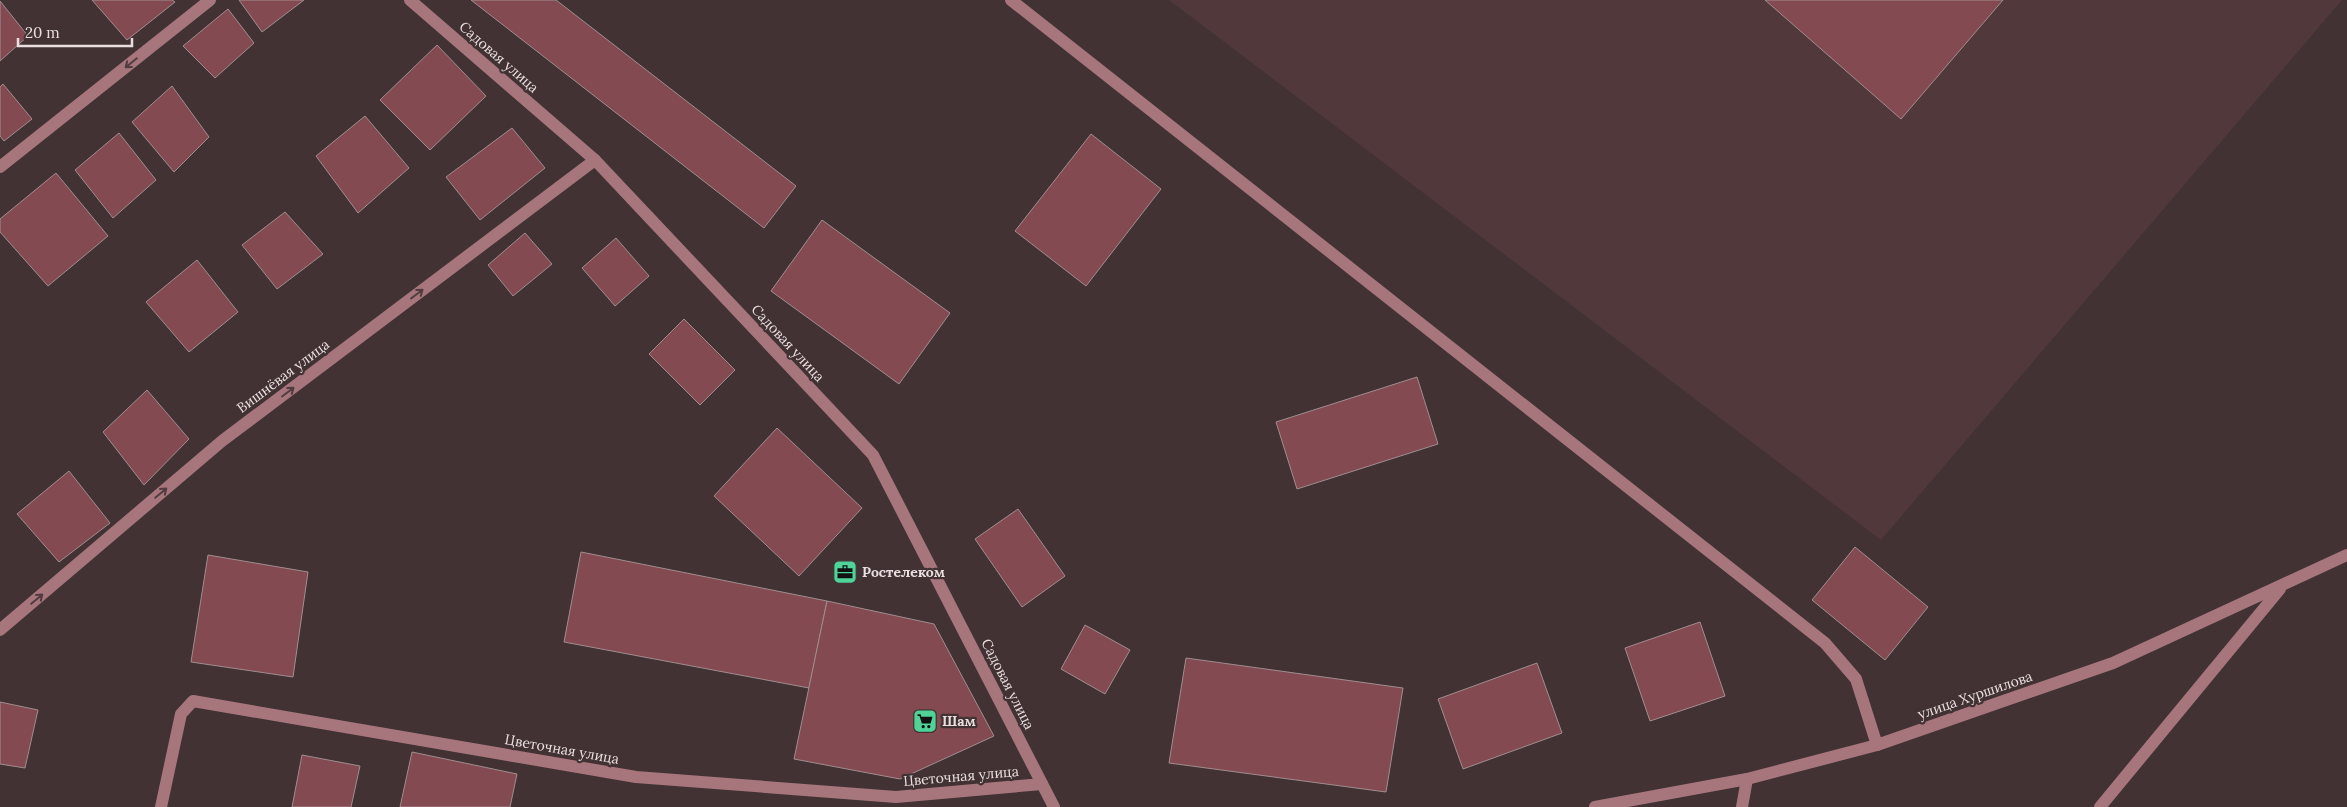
<svg xmlns="http://www.w3.org/2000/svg" width="2347" height="807" viewBox="0 0 2347 807" font-family="Lora,serif">
  <style>
    .built { fill: #50383b }
    .building { fill: #834a52; stroke: #a18d8f }
    .lines { fill: none; stroke-linecap: round; stroke-linejoin: round }
    .minor { stroke: #a7767c; stroke-width: 12 }
    .oneway { stroke: #513c3f }
    .labels { text-anchor: middle; stroke-width: 4.5; stroke-linejoin: round; paint-order: stroke }
    .street-label { font-size: 14px; fill: #e9dfe0; stroke: #423234 }
    .poi-label { font-size: 14px; font-weight: bold; fill: #e9dfe0; stroke: #423234; text-anchor: start }
  </style>
  <rect width="100%" height="100%" fill="#423234"/>
  <!-- built -->
  <path class="built" d="M1169,0H2342L1881,540Z"/>
  <!-- building -->
  <g class="building">
    <path d="M92,0H172L175,2L127,40Z"/>
    <path d="M239,0H304L262,32Z"/>
    <path d="M471,0H556L796,186L764,228Z"/>
    <path d="M1765,0H2003L1901,119Z"/>
    <path d="M0,1L28,36L0,61Z"/>
    <path d="M228,9L254,43L215,78L183,46Z"/>
    <path d="M437,45L486,96L430,150L380,100Z"/>
    <path d="M3,84L32,119L4,141L0,136V87Z"/>
    <path d="M172,86L209,137L174,172L132,122Z"/>
    <path d="M365,116L409,168L358,213L316,156Z"/>
    <path d="M512,128L545,168L480,220L446,177Z"/>
    <path d="M119,133L156,180L113,218L75,170Z"/>
    <path d="M1091,134L1161,189L1086,286L1015,231Z"/>
    <path d="M56,173L108,236L48,286L0,232V219Z"/>
    <path d="M285,212L323,254L277,289L242,245Z"/>
    <path d="M822,220L950,313L899,384L771,291Z"/>
    <path d="M525,233L552,264L513,296L488,265Z"/>
    <path d="M616,238L649,276L615,306L582,268Z"/>
    <path d="M197,260L238,312L189,352L146,302Z"/>
    <path d="M684,319L735,370L700,405L649,354Z"/>
    <path d="M1417,377L1438,444L1297,489L1276,422Z"/>
    <path d="M147,390L189,439L144,485L103,432Z"/>
    <path d="M777,428L862,508L799,576L714,496Z"/>
    <path d="M69,471L110,523L59,562L17,514Z"/>
    <path d="M1018,509L1065,576L1022,607L975,539Z"/>
    <path d="M1855,547L1928,607L1885,660L1812,600Z"/>
    <path d="M581,552L827,601L809,688L564,642Z"/>
    <path d="M208,555L308,572L293,677L191,662Z"/>
    <path d="M827,601L934,624L994,736L900,779L794,759Z"/>
    <path d="M1700,622L1725,696L1650,721L1625,648Z"/>
    <path d="M1085,625L1130,650L1105,694L1061,669Z"/>
    <path d="M1186,658L1403,688L1386,792L1169,763Z"/>
    <path d="M1537,663L1562,733L1463,769L1438,699Z"/>
    <path d="M0,702L38,710L25,768L0,764Z"/>
    <path d="M412,752L517,774L510,807H400Z"/>
    <path d="M302,755L360,766L351,807H292Z"/>
  </g>
  <g class="lines">
    <!-- minor -->
    <g class="minor">
      <path d="M410,0L595,160L873,455L1054,807"/>
      <path d="M1011,0L1825,643L1856,679L1877,745"/>
      <path d="M0,167L210,0"/>
      <path d="M0,630L222,441L595,160"/>
      <path d="M161,807L181,714L193,701L636,777L896,797L1042,784"/>
      <path d="M1595,807L1747,779L1877,745L2113,663L2347,555"/>
      <path d="M1742,807L1747,779"/>
      <path d="M2100,807L2280,589"/>
    </g>
  </g>
  <!-- one-way arrows -->
  <defs><path id="oneway-shaft" d="M-6 0H5M1.5-3L5.5 0L1.5 3" fill="none" stroke-width="1.6" stroke-linecap="round" stroke-linejoin="round" transform="scale(1.25)"/></defs>
  <g class="oneway">
    <use href="#oneway-shaft" transform="translate(131 63) rotate(141)"/>
    <use href="#oneway-shaft" transform="translate(417 294) rotate(-37)"/>
    <use href="#oneway-shaft" transform="translate(288 392) rotate(-37)"/>
    <use href="#oneway-shaft" transform="translate(161 493) rotate(-40)"/>
    <use href="#oneway-shaft" transform="translate(37 599) rotate(-40)"/>
  </g>
  <!-- icons -->
  <defs>
    <g id="office-square" transform="scale(1.25)"><rect x="-9" y="-9" width="18" height="18" rx="4" fill="#4fd399" stroke="#423234"/><path d="M-6-3h4V-5.5h4V-3h4V5H-6ZM-1-4.5V-3h2v-1.5ZM-6 0V1H6V0Z" fill="#111"/></g>
    <g id="supermarket-square" transform="scale(1.25)"><rect x="-9" y="-9" width="18" height="18" rx="4" fill="#4fd399" stroke="#423234"/><path d="M-6-5.5h2.5l.6 2H6L4.5 2H-2.5L-4.4-4H-6ZM-1.5 3.2a1.3 1.3 0 1 0 .1 0ZM3 3.2a1.3 1.3 0 1 0 .1 0Z" fill="#111"/></g>
  </defs>
  <g fill-rule="evenodd">
    <use href="#office-square" x="845" y="572"/>
    <use href="#supermarket-square" x="925" y="721"/>
  </g>
  <g class="labels">
    <!-- street labels -->
    <g class="street-label">
      <text transform="translate(499 57) rotate(41)" y="5">Садовая улица</text>
      <text transform="translate(788 343) rotate(47)" y="5">Садовая улица</text>
      <text transform="translate(283 376) rotate(-37)" y="5">Вишнёвая улица</text>
      <text transform="translate(1008 684) rotate(63)" y="5">Садовая улица</text>
      <text transform="translate(1975 695) rotate(-19)" y="5">улица Хуршилова</text>
      <text transform="translate(562 749) rotate(10)" y="5">Цветочная улица</text>
      <text transform="translate(961 776) rotate(-5)" y="5">Цветочная улица</text>
    </g>
    <!-- poi labels -->
    <g class="poi-label">
      <text x="862" y="577">Ростелеком</text>
      <text x="942" y="726">Шам</text>
    </g>
  </g>
  <!-- scale -->
  <path d="M18 38v8h114v-8" fill="none" stroke="#e9dfe0" stroke-width="2.5"/>
  <text x="25" y="38" font-size="15" fill="#e9dfe0" stroke="#423234" stroke-width="4" paint-order="stroke">20 m</text>
</svg>
